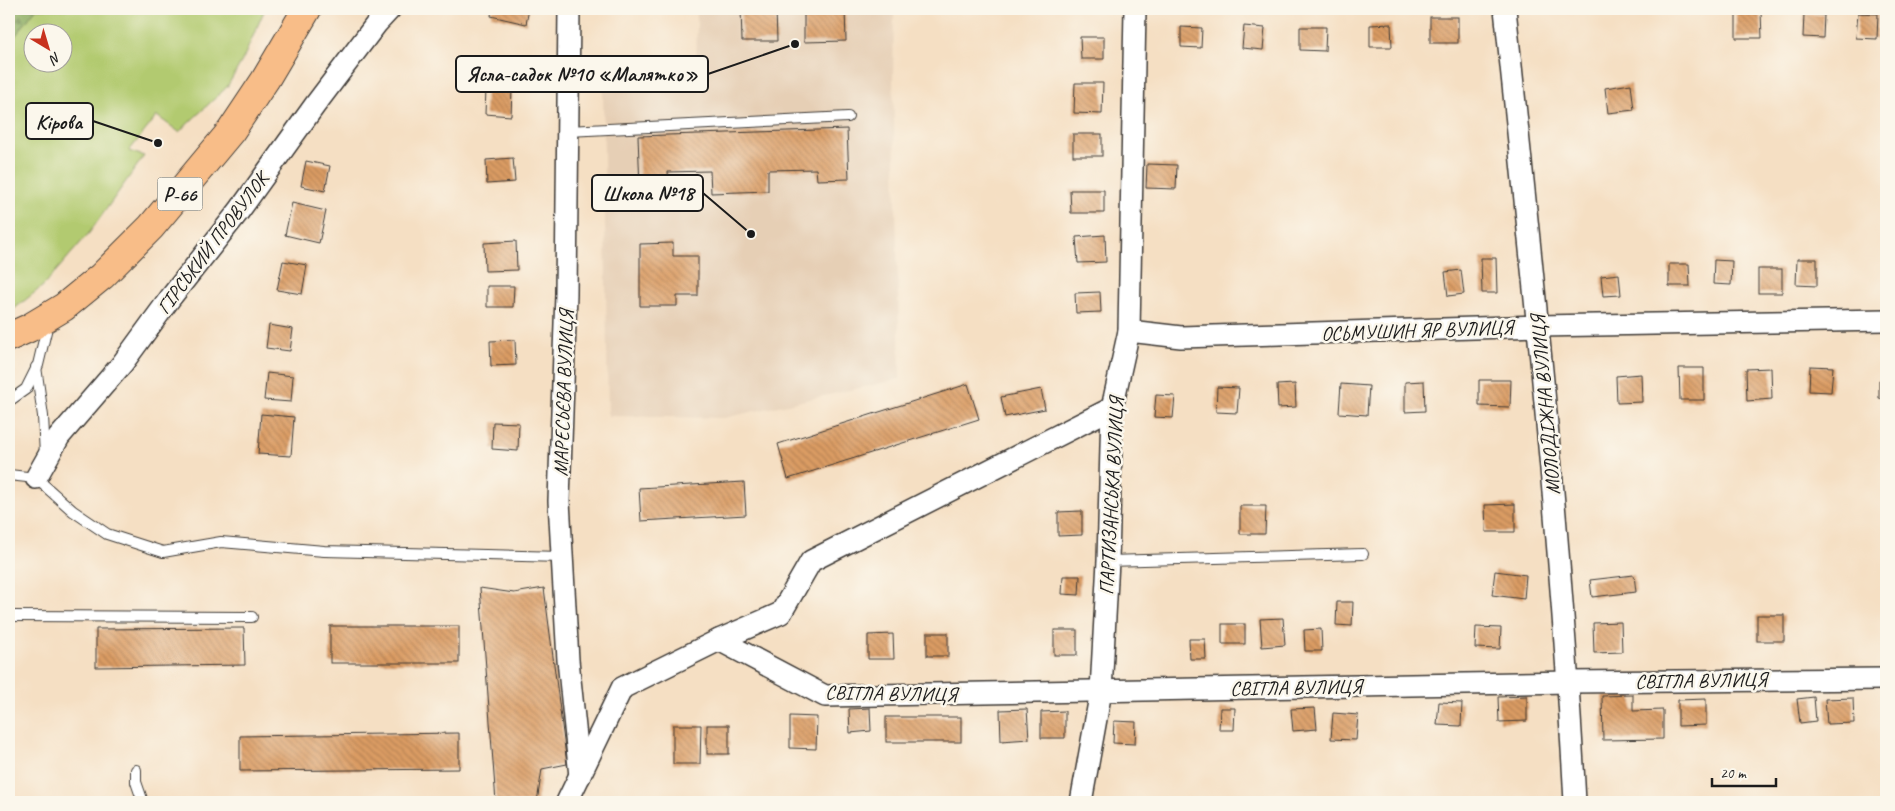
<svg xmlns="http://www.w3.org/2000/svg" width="1895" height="811" viewBox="0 0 1895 811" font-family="Caveat,sans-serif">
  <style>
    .built { fill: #e6cfb5 }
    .grass { fill: #b2ca6f; stroke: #677346; fill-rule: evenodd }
    .forest { fill: url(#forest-firs); stroke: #54653f }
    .building { fill: url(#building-back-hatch) }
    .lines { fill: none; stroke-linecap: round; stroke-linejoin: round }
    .service-casing { stroke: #3d3935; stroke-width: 12 }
    .minor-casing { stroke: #3d3935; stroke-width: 24 }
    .primary-casing { stroke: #3d3935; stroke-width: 30 }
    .service { stroke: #fff; stroke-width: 10 }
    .minor { stroke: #fff; stroke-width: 21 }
    .primary { stroke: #f8bd88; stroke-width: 28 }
    .labels { text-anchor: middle; stroke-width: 5; stroke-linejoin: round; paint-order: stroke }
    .shield { fill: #fbf7ec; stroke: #5f5e5a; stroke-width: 1 }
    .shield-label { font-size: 19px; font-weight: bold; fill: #1c1c1c }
    .street-label { font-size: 20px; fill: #1c1c1c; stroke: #fbf7ec }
    .leader { fill: none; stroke: #1c1c1c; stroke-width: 2 }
    .callout-dot { fill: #1c1c1c; stroke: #fbf7ec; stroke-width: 2 }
    .callout { fill: #fbf7ec; stroke: #1c1c1c; stroke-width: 2 }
    .callout-label { font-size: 21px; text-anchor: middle; font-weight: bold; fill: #1c1c1c }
  </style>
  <defs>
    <pattern id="forest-firs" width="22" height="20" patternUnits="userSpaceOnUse" patternTransform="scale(1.25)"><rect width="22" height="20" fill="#8dae62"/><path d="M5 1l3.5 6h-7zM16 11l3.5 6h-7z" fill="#728d50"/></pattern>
    <pattern id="building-back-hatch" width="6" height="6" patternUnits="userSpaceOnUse" patternTransform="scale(1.25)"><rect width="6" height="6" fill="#db9c63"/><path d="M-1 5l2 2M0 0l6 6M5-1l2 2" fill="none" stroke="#b17e51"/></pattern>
  </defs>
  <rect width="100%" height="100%" fill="#fbf7ec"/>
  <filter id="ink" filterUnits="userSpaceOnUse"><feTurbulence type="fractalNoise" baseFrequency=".02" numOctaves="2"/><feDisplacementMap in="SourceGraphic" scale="10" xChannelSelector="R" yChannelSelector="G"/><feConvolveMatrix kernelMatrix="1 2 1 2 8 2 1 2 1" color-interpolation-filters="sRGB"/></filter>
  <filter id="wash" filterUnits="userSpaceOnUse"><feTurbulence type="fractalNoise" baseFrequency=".0096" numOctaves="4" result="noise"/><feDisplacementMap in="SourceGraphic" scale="20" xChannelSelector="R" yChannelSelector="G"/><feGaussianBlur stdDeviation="1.12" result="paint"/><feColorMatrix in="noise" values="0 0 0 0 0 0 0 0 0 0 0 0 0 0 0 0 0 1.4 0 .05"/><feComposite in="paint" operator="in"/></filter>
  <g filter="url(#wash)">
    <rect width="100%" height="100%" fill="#f5dfc3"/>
    <!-- built -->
    <path class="built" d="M697,9H894L893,79L900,379L724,418L608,416L603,88L696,89Z"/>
    <!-- grass -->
    <path class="grass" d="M36,9H265L243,59L227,87L179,132L157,116L129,151L144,156L90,232L43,286L9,313V44ZM32,32H62V62H32Z"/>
    <!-- forest -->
    <path class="forest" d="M9,9H36L9,44Z"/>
    <g id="blocks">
      <!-- building -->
      <g class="building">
        <path d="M492,9H529L526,24L491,16Z"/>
        <path d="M741,9H776L777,41H742Z"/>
        <path d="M804,9H845L846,41L804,42Z"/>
        <path d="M1736,12H1761L1762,38H1736Z"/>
        <path d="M1858,13L1878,14L1877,39L1856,38Z"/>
        <path d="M1804,14L1824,15L1823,38L1803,37Z"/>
        <rect x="1430" y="17" width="28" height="26"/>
        <path d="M1391,24L1392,47H1370V25Z"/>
        <path d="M1244,26L1265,28L1263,50L1242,48Z"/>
        <path d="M1181,27L1202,28L1201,48L1181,47Z"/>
        <path d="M1300,27H1326L1325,51L1300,50Z"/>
        <path d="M1080,37H1104V59H1081Z"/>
        <path d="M1075,83H1103L1102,114L1074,113Z"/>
        <path d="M1631,84L1634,110L1608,113L1605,88Z"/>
        <path d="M486,88L512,89L511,116L485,114Z"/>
        <path d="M847,129L849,179L817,180L816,169L768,170V191L711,193L710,171L668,172L669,187L640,188L638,136Z"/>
        <rect x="1073" y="134" width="29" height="22"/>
        <path d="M513,158L515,182L487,184L486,160Z"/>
        <path d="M306,161L330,166L325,191L301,186Z"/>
        <path d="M1147,164L1177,165L1176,189L1146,188Z"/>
        <path d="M1070,190H1104V213H1071Z"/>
        <path d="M292,203L326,211L319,243L285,235Z"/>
        <path d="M1105,235L1106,262L1078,263L1076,237Z"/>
        <path d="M516,241L517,270L485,271L484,243Z"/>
        <path d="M673,243V256H698V296H677V306H640V244Z"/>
        <path d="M1481,258H1496L1497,293H1482Z"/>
        <path d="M1797,259H1817V286L1796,285Z"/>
        <path d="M1714,260L1732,261L1731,285L1713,284Z"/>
        <path d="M283,261L307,265L302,294L277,290Z"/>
        <path d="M1669,264H1689L1690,286H1669Z"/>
        <rect x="1758" y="269" width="24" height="24"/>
        <path d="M1461,270L1464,294L1448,296L1445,272Z"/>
        <path d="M1619,274L1621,295L1603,296L1601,276Z"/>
        <path d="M487,286H514L513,307H487Z"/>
        <path d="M1100,292L1101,312L1076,313L1075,293Z"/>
        <path d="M269,325L293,329L290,351L266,348Z"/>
        <path d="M515,340L516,365L491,366L490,341Z"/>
        <path d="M1810,366L1833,367L1831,392L1809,391Z"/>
        <path d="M1679,368H1704V400H1680Z"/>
        <path d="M1771,368L1772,399L1747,401L1746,369Z"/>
        <path d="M267,373L293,376L291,402L264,400Z"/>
        <path d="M1641,374L1642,402L1617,403L1616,376Z"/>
        <path d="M1479,380H1511L1510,407L1479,406Z"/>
        <path d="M1879,380L1886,381V399L1879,398Z"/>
        <path d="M1424,381L1425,411L1405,412V382Z"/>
        <path d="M968,384L979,419L788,479L778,444Z"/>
        <path d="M1295,384L1296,407L1278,408L1277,385Z"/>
        <path d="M1341,384L1369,386L1367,415L1339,413Z"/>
        <path d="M1217,387L1239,388L1237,413L1216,412Z"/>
        <path d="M1041,389L1045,409L1005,417L1001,397Z"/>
        <path d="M1156,395L1175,396L1173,418L1154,417Z"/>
        <path d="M261,414L294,417L291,456L258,454Z"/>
        <path d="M493,422L519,423L518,451L492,449Z"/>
        <path d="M744,482L746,515L641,521L639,488Z"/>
        <path d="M1515,504V532H1486L1485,505Z"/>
        <path d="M1240,506H1266L1265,534H1240Z"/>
        <path d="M1082,511V535L1058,536V512Z"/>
        <path d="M1495,571L1526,575L1524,599L1492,595Z"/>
        <path d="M1634,575L1636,592L1592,597L1590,580Z"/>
        <path d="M1063,576H1080L1079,595L1062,594Z"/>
        <path d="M480,588L514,593L544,588L567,764L542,769L537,802H496Z"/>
        <path d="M1337,602H1353L1352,626L1336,625Z"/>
        <rect x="1757" y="615" width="27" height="26"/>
        <path d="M1283,618L1285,645L1262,647L1260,619Z"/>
        <path d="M1621,622L1622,652L1594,653L1593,623Z"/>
        <rect x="1222" y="624" width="23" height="20"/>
        <rect x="330" y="626" width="129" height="37"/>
        <path d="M1476,627L1501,628L1500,649L1475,648Z"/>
        <path d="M244,628L245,665L96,667V629Z"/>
        <path d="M1321,629L1322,651H1305L1304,630Z"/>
        <rect x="1054" y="630" width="23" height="25"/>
        <rect x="927" y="633" width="21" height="23"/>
        <path d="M893,634L894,659H868V635Z"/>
        <path d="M1189,639H1205L1206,659H1190Z"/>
        <path d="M1633,695V711L1663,710V739L1603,740L1602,696Z"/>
        <path d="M1527,696V721L1499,722L1498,697Z"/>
        <path d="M1814,697L1816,721L1800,723L1797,699Z"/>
        <path d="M1853,698L1854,723L1827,724L1825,699Z"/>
        <path d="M1706,699V725L1678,726V700Z"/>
        <path d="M1439,702L1462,703L1461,726L1437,725Z"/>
        <path d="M870,708L871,731L850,733L849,709Z"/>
        <path d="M1220,708H1235L1234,730H1219Z"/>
        <path d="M1315,708L1317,729L1293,731L1291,709Z"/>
        <path d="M1027,709L1029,739L1001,741L1000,710Z"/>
        <path d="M1065,711V738H1041V712Z"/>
        <path d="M1333,713L1358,715L1356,740L1331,739Z"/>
        <path d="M790,716L817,717L816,749L790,748Z"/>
        <rect x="886" y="717" width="75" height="25"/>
        <path d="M1114,721L1136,722L1135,744L1113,743Z"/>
        <path d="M673,725H701L700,764H673Z"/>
        <rect x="707" y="725" width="22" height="29"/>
        <path d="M459,733V769L240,771V736Z"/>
      </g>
    </g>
  </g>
  <g filter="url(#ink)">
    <use href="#blocks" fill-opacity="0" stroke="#3d3935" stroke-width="1"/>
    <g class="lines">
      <!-- service casing -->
      <g class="service-casing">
        <g id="service">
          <path d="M568,131L848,117"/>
          <path d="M36,367L43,416L45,455"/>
          <path d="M9,401L26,389L38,365L48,323"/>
          <path d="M9,475L36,478L73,511L107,534L163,552L221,542L324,551L562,557"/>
          <path d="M1108,561L1363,554"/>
          <path d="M9,616L252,617"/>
          <path d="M136,770V782L143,802"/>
        </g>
      </g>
      <!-- minor casing -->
      <g class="minor-casing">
        <g id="minor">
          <path d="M569,9L566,294L559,501L568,660L580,776"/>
          <path d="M1505,9C1533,273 1561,537 1575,802"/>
          <path d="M1129,331L1181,337L1539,326L1886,320"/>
          <path d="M36,478L59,437L122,364L171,297L239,211L315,105L377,23L390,9"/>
          <path d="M719,640L825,696L1569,682L1886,679"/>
          <path d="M567,802L622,688L719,640L781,613L811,561L1112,408"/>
          <path d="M1081,802L1101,691L1108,561L1112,408L1129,331L1135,9"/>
        </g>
      </g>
      <!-- primary casing -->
      <g class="primary-casing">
        <path id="primary" d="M9,337L29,328L64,307L102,276L151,227L231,131L265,80L307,9"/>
      </g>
      <!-- service -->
      <use href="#service" class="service"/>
      <!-- minor -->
      <use href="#minor" class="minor"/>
      <!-- primary -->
      <use href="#primary" class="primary"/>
    </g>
  </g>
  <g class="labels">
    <!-- shield labels -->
    <rect class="shield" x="157.5" y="177.5" width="45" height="33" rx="4"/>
    <g class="shield-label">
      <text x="180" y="201">Р-66</text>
    </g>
    <!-- street labels -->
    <g class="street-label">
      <text transform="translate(212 243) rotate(-53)" y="7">ГІРСЬКИЙ ПРОВУЛОК</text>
      <text transform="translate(1417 330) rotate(-2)" y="7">ОСЬМУШИН ЯР ВУЛИЦЯ</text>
      <text transform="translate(563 393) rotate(-88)" y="7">МАРЕСЬЄВА ВУЛИЦЯ</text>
      <text transform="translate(1545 405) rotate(-95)" y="7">МОЛОДІЖНА ВУЛИЦЯ</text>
      <text transform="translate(1111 496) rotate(-87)" y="7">ПАРТИЗАНСЬКА ВУЛИЦЯ</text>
      <text transform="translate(1701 680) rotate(-1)" y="7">СВІТЛА ВУЛИЦЯ</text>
      <text transform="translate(1296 687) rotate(-1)" y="7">СВІТЛА ВУЛИЦЯ</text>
      <text transform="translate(891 693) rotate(1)" y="7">СВІТЛА ВУЛИЦЯ</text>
    </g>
  </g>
  <!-- callouts -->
  <path class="leader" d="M795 44L708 74M158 143L93 121M751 234L703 193"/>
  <g class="callout-dot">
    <circle cx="795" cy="44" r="5"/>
    <circle cx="158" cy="143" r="5"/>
    <circle cx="751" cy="234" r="5"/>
  </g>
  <g class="callout">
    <rect x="456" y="56" width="252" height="36" rx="5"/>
    <rect x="26" y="103" width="67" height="36" rx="5"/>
    <rect x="592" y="175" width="111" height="36" rx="5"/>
  </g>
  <g class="callout-label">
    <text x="582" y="81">Ясла-садок №10 «Малятко»</text>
    <text x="59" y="129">Кірова</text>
    <text x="648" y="200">Школа №18</text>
  </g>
  <!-- margin -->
  <rect width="1895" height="811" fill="none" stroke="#fbf7ec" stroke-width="30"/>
  <!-- north arrow -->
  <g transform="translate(48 48) rotate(142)"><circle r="24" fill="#fbf7ec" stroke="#a29f99"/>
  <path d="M0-4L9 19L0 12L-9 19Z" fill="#c8321e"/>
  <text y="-8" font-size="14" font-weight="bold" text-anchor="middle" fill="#1c1c1c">N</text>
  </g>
  <!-- scale -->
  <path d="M1712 778v8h64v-8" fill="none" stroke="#1c1c1c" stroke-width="2.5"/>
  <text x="1720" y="778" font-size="15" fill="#1c1c1c" stroke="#fbf7ec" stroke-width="4" paint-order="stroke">20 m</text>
</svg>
